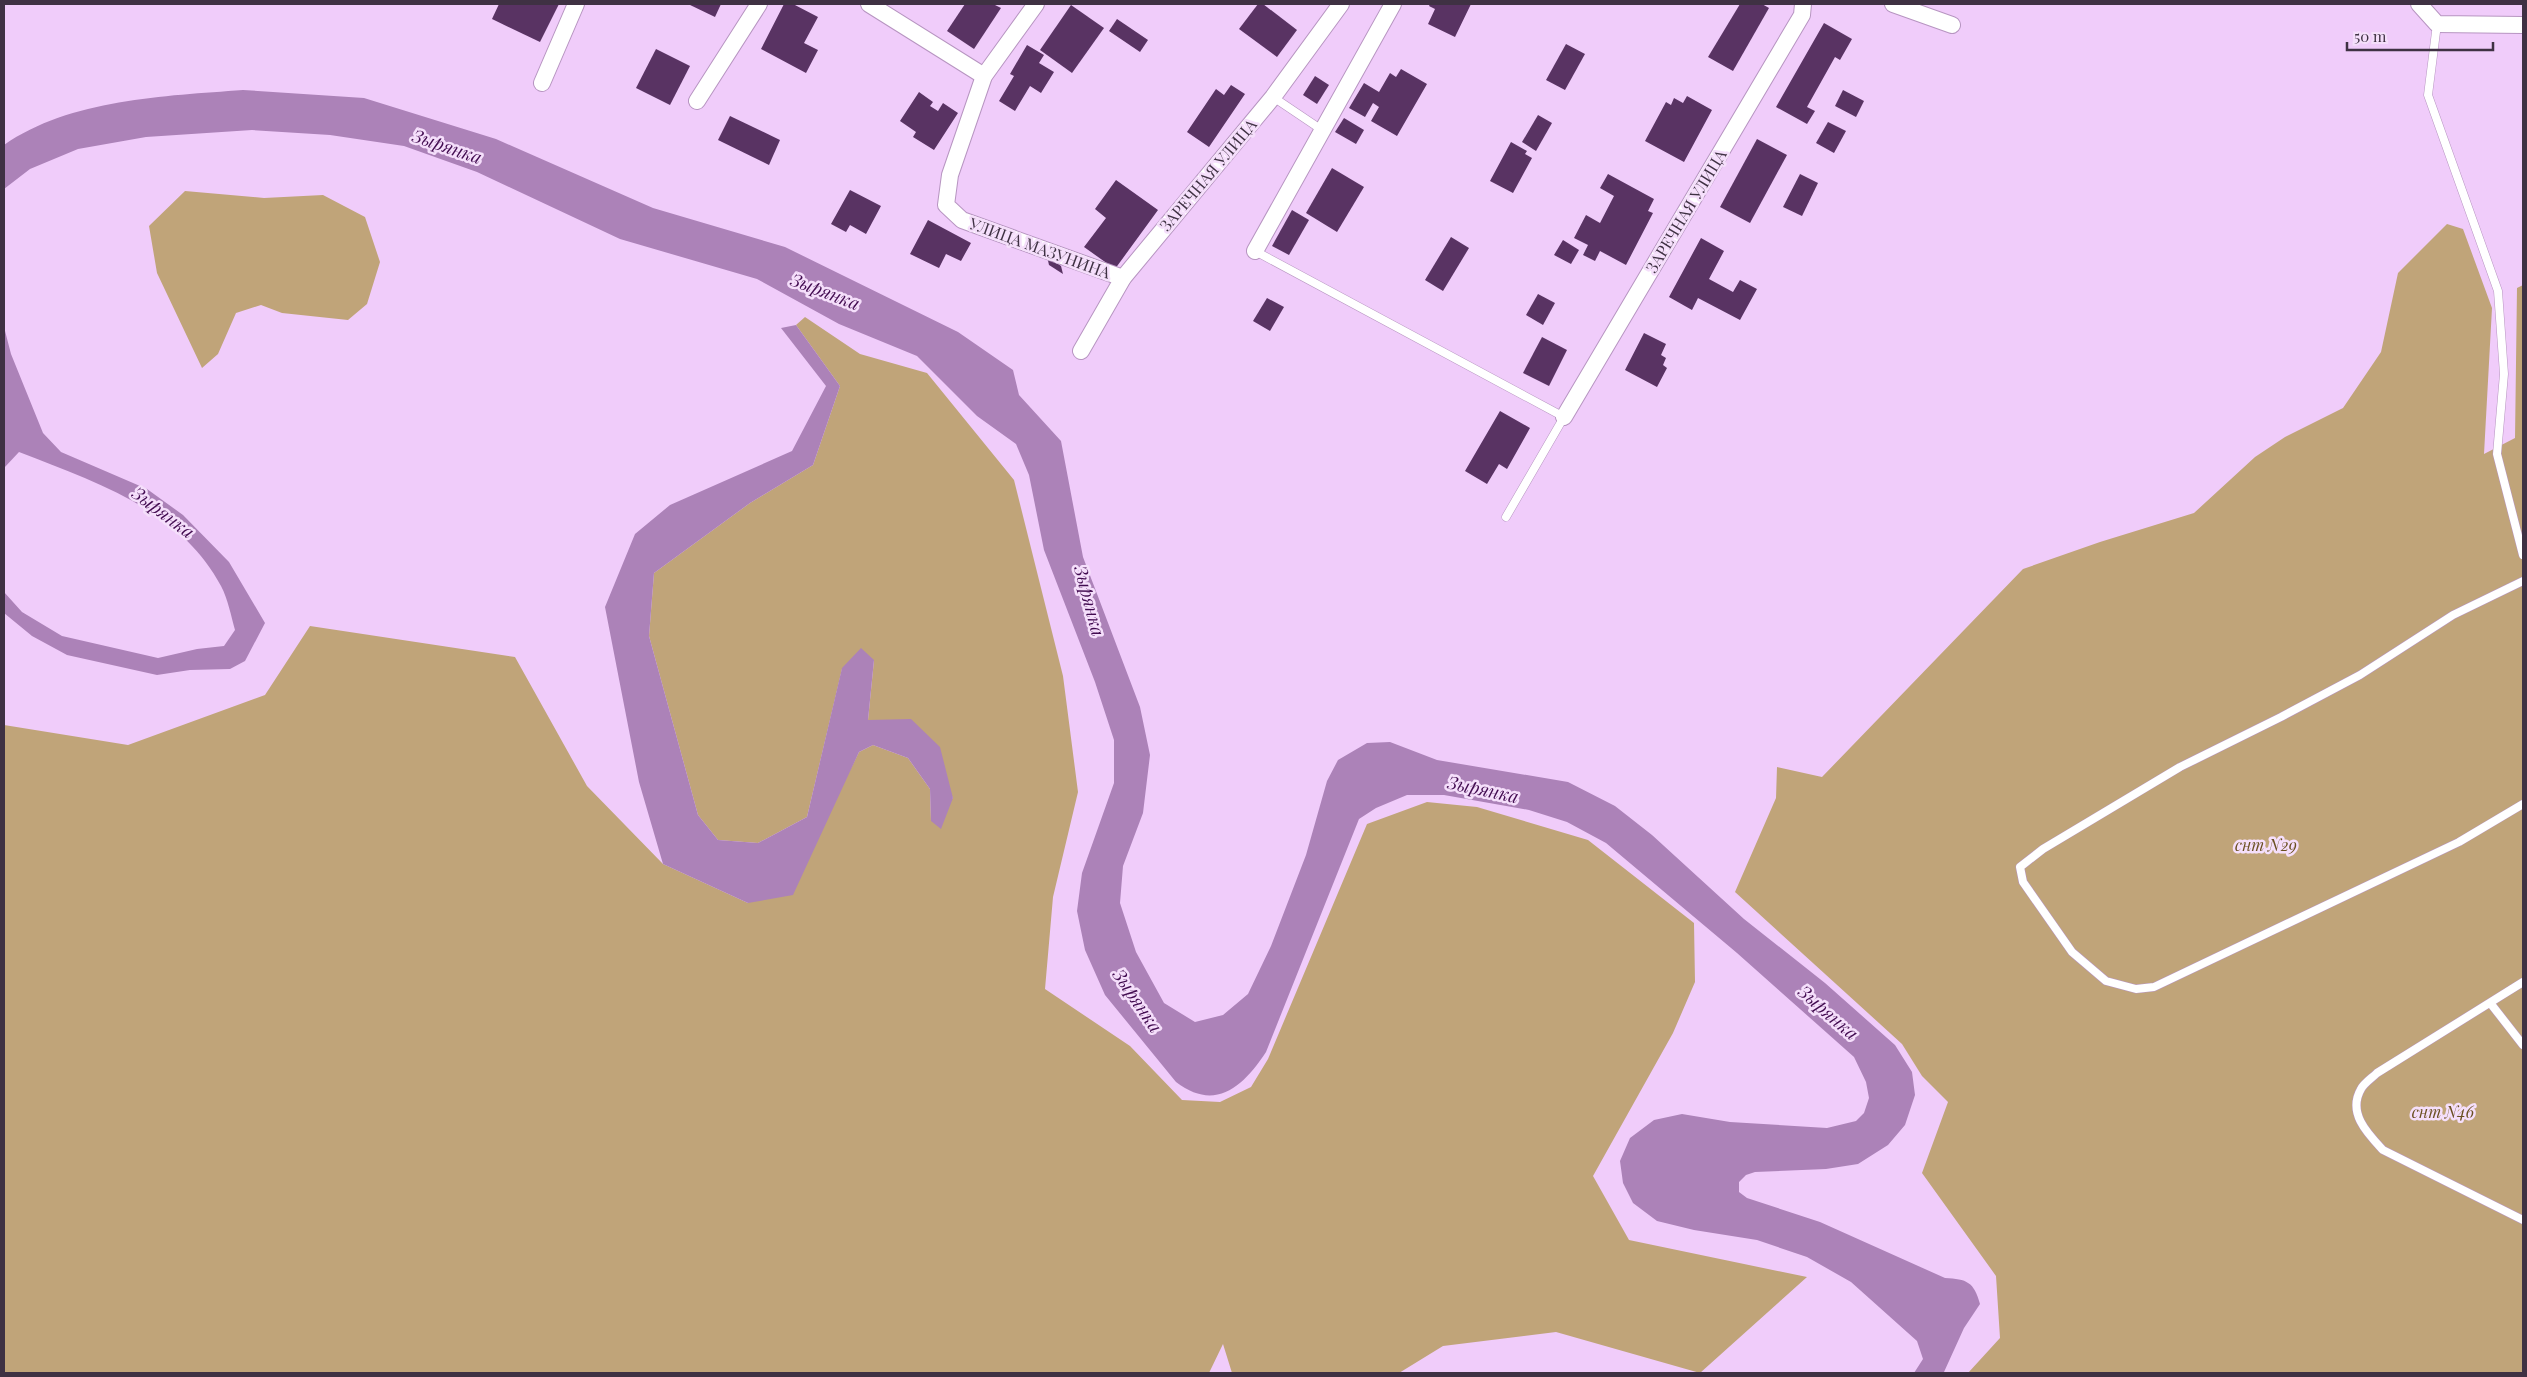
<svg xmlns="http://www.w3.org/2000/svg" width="2527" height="1377" viewBox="0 0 2527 1377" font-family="'Playfair Display',serif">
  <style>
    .green { fill: #c0a479 }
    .water { fill: #ac82b8 }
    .building { fill: #593363 }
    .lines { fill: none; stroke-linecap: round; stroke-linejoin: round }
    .lane-casing { stroke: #b795c1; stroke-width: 9 }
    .street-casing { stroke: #b795c1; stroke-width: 18 }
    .lane { stroke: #fff; stroke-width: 8 }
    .street { stroke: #fff; stroke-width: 16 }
    .labels { text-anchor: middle; stroke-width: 5; stroke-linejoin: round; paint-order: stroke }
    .street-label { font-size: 16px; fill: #3f3143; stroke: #f5dffb }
    .park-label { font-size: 16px; font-style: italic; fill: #6a4f20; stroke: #f5dffb }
    .water-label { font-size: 18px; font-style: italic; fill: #420b50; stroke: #f5dffb }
  </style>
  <rect width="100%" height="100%" fill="#f0ccfa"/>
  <!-- green -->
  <g class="green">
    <path d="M185,191L264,198L323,195L365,217L380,262L367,304L348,320L282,313L261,305L236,313L218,354L202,368L157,273L149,226Z"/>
    <path d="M2447,224L2463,229L2492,308L2484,454L2515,438L2517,288L2523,285V1373H1968L2000,1338L1996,1276L1922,1173L1948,1102L1922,1076L1902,1044L1735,892L1776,798L1777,767L1822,777L2023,569L2100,542L2194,513L2255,457L2285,437L2343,408L2381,352L2398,273Z"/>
    <path d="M805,317L860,354L927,373L1014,480L1063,676L1078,792L1053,897L1045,989L1130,1046L1182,1100L1220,1102L1251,1087L1268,1059L1367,824L1427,802L1477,807L1588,840L1694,923L1695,982L1673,1033L1593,1176L1629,1240L1807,1277L1700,1373L1556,1332L1443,1346L1399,1373H1232L1223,1344L1209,1373H4V725L128,745L265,695L310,626L515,657L587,786L663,864L748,903L845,780L859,752L873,745L908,758L930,789L931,821L953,798L911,720H868L874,660L842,669L807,817L758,843L718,840L698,815L649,636L654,573L750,503L813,465L840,386L796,325Z"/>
  </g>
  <!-- water -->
  <g class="water">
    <path d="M243,90L364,98L496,139L653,208L785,247L958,332L1013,370L1019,395L1061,441L1083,557L1140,707L1150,755L1143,813L1123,866L1120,903L1136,952L1164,1003L1195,1022L1223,1015L1248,994L1271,946L1306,855L1327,781L1338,760L1367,743L1390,742L1437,760L1568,782L1615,806L1652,835L1744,919L1825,983L1895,1045L1912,1072L1915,1095L1905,1125L1888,1145L1858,1164L1826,1169L1755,1172L1746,1175L1739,1182V1192L1747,1198L1820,1222L1945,1278C1967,1279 1974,1282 1980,1304L1964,1328L1944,1372L1914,1373L1923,1359L1917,1341L1851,1282L1807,1257L1757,1240L1694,1230L1657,1221L1633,1203L1623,1183L1620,1161L1630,1138L1654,1120L1682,1114L1730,1122L1827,1128L1856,1121L1864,1113L1869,1098L1866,1082L1854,1057L1737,953L1606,843L1567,822L1529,810L1444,795H1407L1376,808L1359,819L1266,1052C1243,1087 1215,1112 1176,1082L1105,995L1085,950L1077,911L1082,873L1114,783V740L1095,682L1044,550L1029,475L1016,444L977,416L917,356L839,324L757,279L620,239L477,172L404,146L330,135L252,130L146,137L78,149L30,169L4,189V145C70,99 165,96 243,90Z"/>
    <path d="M796,325L840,386L813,465L750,503L654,573L649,636L698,815L718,840L758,843L807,817L842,668L861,648L874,660L868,720L911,719L940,747L953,798L941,829L931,821L930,789L908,758L873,745L859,752L793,895L748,903L663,864L639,782L605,607L635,534L670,505L792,451L826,386L781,328Z"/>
    <path d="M4,327L11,354L43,433L61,452L147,489L183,515L229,562L265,623L245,661L230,669L190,670L157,675L67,655L32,636L4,613V592L22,612L62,636L158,658L197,649L224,646L235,630C231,616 228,599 221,586C180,509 95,482 19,452L4,468Z"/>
  </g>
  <!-- building -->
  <g class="building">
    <path d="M499,4H559L540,42L492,19Z"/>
    <path d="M688,4H721L715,17Z"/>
    <path d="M784,4H793L818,17L804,43L818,50L806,73L761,49Z"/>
    <path d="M965,4H993L1001,8L974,49L947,31Z"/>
    <path d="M1258,4H1263L1297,30L1277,57L1239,29Z"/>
    <path d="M1430,4H1471L1455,37L1428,24L1435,9L1429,6Z"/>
    <path d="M1740,4H1762L1769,8L1733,71L1708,57Z"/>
    <path d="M1071,5L1104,28L1072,73L1040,50Z"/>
    <path d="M1117,19L1148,40L1140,52L1109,31Z"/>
    <path d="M1824,23L1852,39L1840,60L1835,57L1807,107L1815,111L1807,124L1776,107Z"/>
    <path d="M1566,44L1585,54L1565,90L1546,80Z"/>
    <path d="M1027,45L1044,55L1039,63L1054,72L1041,93L1030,86L1015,111L999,101L1014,76L1010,74Z"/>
    <path d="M656,49L690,66L670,105L636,88Z"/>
    <path d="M1401,69L1427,84L1397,136L1371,121L1379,107L1373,103L1365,117L1349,108L1364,83L1379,92L1390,73L1396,77Z"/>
    <path d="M1315,76L1329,85L1317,104L1303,95Z"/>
    <path d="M1231,85L1245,94L1209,147L1187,132L1216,89L1224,95Z"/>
    <path d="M1843,90L1864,101L1856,117L1835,106Z"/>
    <path d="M919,92L933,102L930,106L938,111L943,103L958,113L934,150L913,137L916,132L900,121Z"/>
    <path d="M1687,96L1712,110L1684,162L1645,141L1666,102L1671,105L1674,98L1683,103Z"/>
    <path d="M1538,115L1552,123L1536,151L1522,142Z"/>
    <path d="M730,116L780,140L769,165L718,140Z"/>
    <path d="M1344,118L1364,130L1356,144L1335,132Z"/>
    <path d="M1828,122L1846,131L1834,153L1816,143Z"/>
    <path d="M1757,139L1787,155L1750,223L1720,207Z"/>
    <path d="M1511,142L1527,151L1525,154L1532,158L1513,193L1490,181Z"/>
    <path d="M1332,168L1364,187L1337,232L1306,213Z"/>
    <path d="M1608,174L1654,199L1648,211L1653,213L1626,265L1600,251L1595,261L1583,255L1588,245L1574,238L1586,215L1600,223L1614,196L1600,188Z"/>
    <path d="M1800,174L1818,183L1802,216L1783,207Z"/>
    <path d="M1116,180L1158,210L1115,269L1084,247L1106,218L1095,209Z"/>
    <path d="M850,190L881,206L866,234L850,225L846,232L831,224Z"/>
    <path d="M1292,210L1309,220L1289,255L1272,246Z"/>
    <path d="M928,220L971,243L961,261L946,254L939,268L910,254Z"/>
    <path d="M1451,237L1469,248L1443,291L1425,280Z"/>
    <path d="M1701,238L1724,251L1709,279L1733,292L1740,280L1757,289L1740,320L1698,298L1692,310L1669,297Z"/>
    <path d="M1563,240L1579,250L1571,264L1554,255Z"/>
    <path d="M1047,256L1061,266L1063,274L1049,265Z"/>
    <path d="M1538,294L1555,303L1543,325L1526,315Z"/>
    <path d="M1267,298L1284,307L1270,331L1253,321Z"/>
    <path d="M1644,333L1666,344L1661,355L1666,358L1663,365L1667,368L1657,387L1625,370Z"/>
    <path d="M1542,337L1567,350L1549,386L1523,373Z"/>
    <path d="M1500,411L1530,428L1507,469L1499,464L1487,484L1465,471Z"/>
  </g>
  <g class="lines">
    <!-- lane casing -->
    <g class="lane-casing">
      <g id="lane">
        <path d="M2437,24L2428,95L2498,291L2504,374L2497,454L2523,555"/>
        <path d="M1273,97L1322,130"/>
        <path d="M1255,251L1564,417L1506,517"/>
        <path d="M2523,581L2453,615L2360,675L2281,717L2180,767L2043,849L2020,867L2023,882L2072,952L2106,981L2136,989L2154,987L2459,842L2523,804"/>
        <path d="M2523,982L2377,1073C2372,1078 2364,1083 2361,1089C2347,1113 2368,1134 2383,1150L2523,1220"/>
        <path d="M2491,1004L2523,1045"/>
      </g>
    </g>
    <!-- street casing -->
    <g class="street-casing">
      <g id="street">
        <path d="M869,4L984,76"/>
        <path d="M1036,4L984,76L950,175L946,205L962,220L1123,278"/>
        <path d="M1893,4L1952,25"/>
        <path d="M2419,4L2437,24L2523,25"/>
        <path d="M542,83L576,4"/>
        <path d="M697,101L759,4"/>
        <path d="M1255,251L1393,4"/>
        <path d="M1081,351L1123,278L1273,97L1341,4"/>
        <path d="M1564,417L1802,15L1803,4"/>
      </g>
    </g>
    <!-- lane -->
    <use href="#lane" class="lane"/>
    <!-- street -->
    <use href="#street" class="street"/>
  </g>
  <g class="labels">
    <!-- street labels -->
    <g class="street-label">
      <text transform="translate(1208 175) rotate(-50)" y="6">ЗАРЕЧНАЯ УЛИЦА</text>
      <text transform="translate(1686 211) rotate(-59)" y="6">ЗАРЕЧНАЯ УЛИЦА</text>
      <text transform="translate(1040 248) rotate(20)" y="6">УЛИЦА МАЗУНИНА</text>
    </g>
    <!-- park labels -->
    <g class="park-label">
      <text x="2266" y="851">снт N29</text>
      <text x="2443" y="1118">снт N46</text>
    </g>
    <!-- water labels -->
    <g class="water-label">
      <text transform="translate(447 147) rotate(19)" y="6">Зырянка</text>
      <text transform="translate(825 292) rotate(21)" y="6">Зырянка</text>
      <text transform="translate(163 513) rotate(37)" y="6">Зырянка</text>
      <text transform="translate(1089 601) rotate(75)" y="6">Зырянка</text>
      <text transform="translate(1483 790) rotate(12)" y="6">Зырянка</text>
      <text transform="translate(1137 1001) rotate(56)" y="6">Зырянка</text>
      <text transform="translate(1828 1013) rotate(41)" y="6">Зырянка</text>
    </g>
  </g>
  <!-- border -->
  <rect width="2527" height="1377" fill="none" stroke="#3f3143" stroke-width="10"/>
  <!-- scale -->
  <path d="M2347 42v8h146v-8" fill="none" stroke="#3f3143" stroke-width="2.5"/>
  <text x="2354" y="42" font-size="15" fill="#3f3143" stroke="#f5dffb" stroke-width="4" paint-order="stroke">50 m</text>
</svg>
